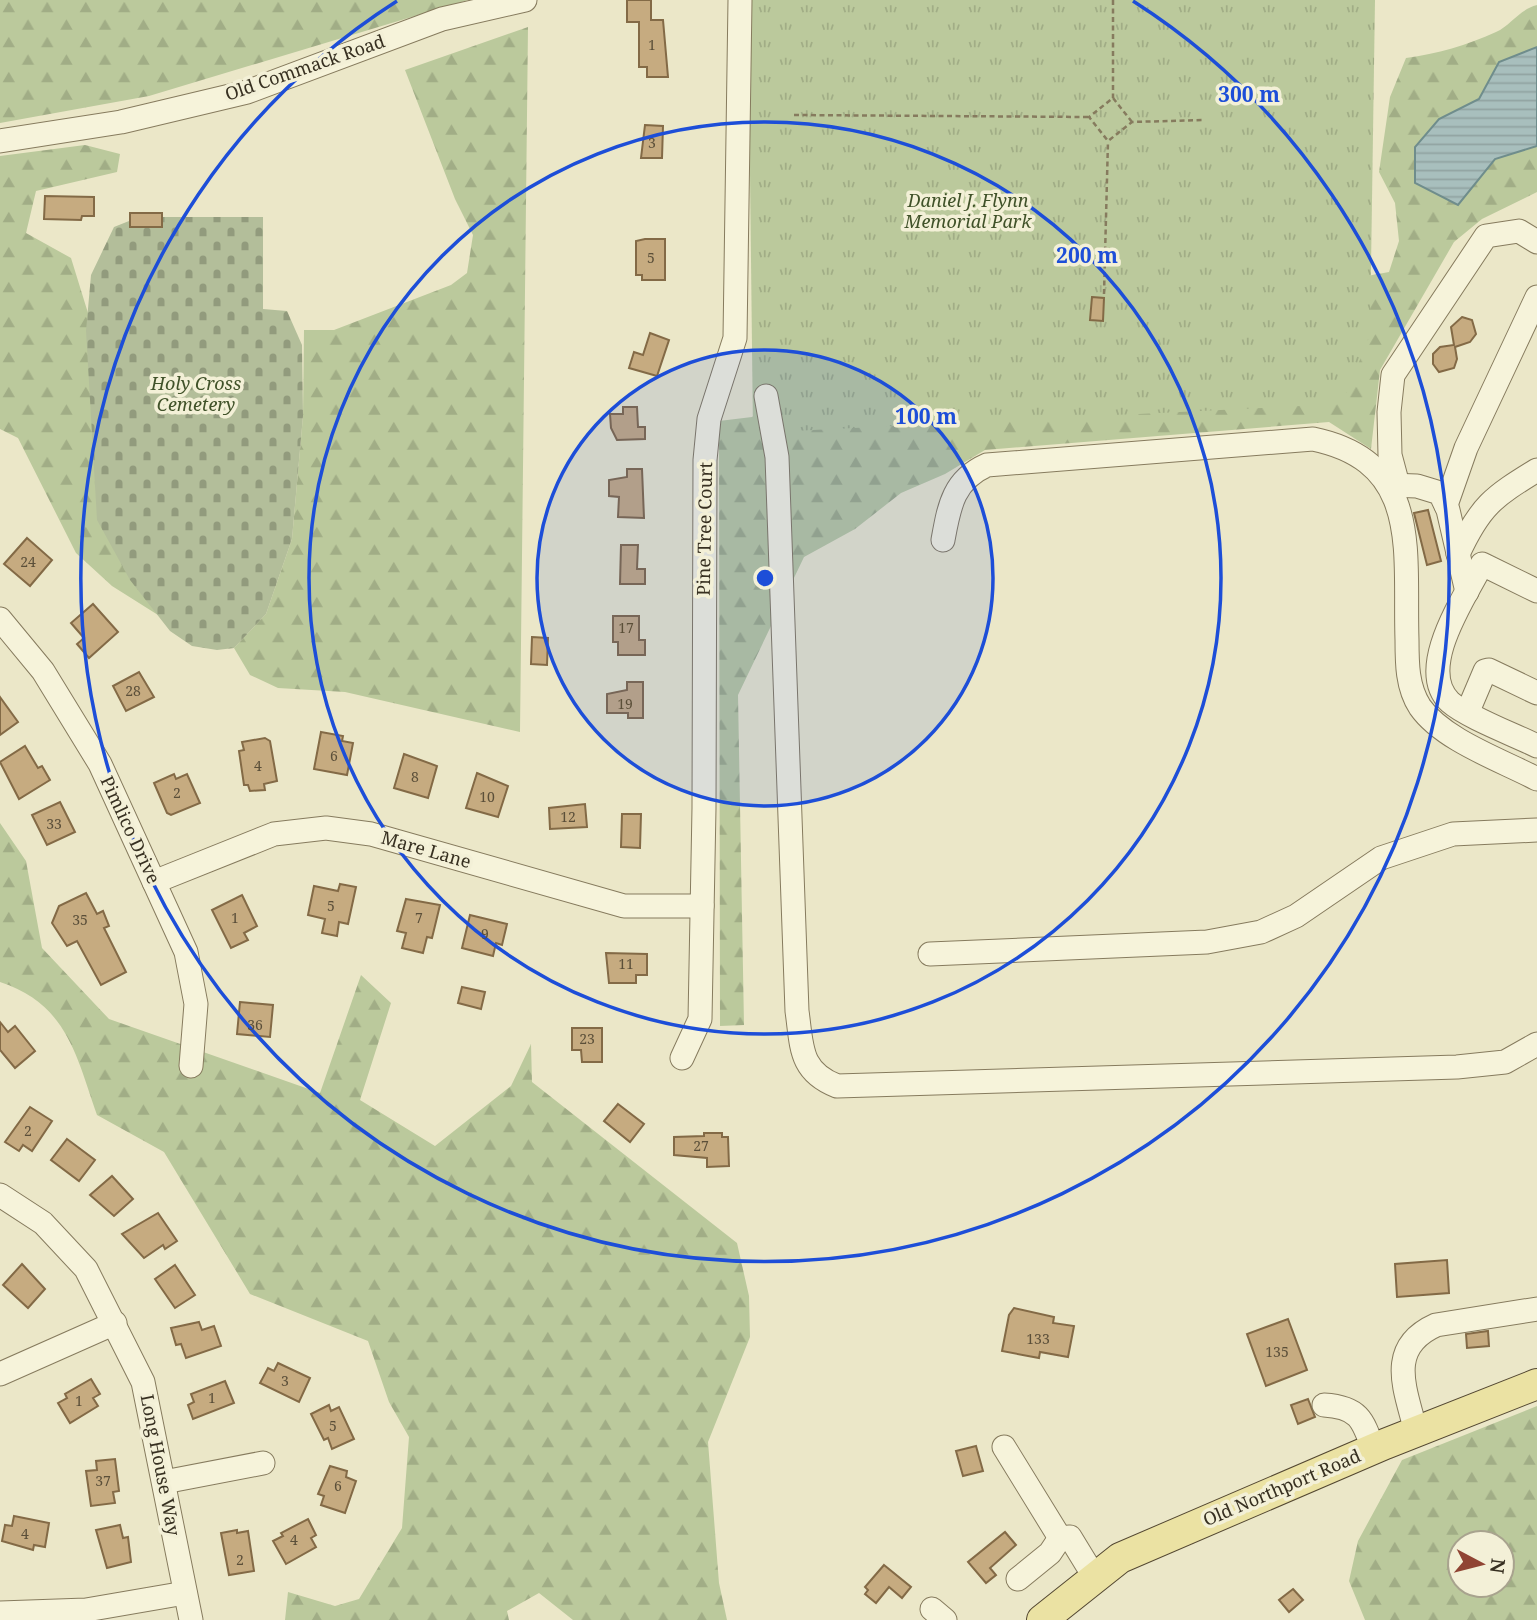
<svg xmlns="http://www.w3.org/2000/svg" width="1537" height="1620" viewBox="0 0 1537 1620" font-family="'Noto Serif',serif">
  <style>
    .forest { fill: url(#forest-firs); fill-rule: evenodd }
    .cemetery { fill: url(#cemetery-stones) }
    .park { fill: url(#park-tufts) }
    .water { fill: url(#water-rules); stroke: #6f8d8c; stroke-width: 2 }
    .building { fill: #c6ab80; stroke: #836a46; stroke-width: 2 }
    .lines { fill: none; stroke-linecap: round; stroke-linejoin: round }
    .minor-casing { stroke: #867b5e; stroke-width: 25 }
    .major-casing { stroke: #544832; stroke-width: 32 }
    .path { stroke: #867b5e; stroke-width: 2.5; stroke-dasharray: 5 3.5; stroke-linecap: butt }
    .minor { stroke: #f6f3da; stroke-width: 23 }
    .major { stroke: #ebe2a3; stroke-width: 30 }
    .ring { fill: none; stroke: #1d4ed8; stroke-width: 3.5 }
    .labels { text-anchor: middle; stroke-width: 7; stroke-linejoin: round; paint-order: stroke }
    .number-label { font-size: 14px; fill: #5b4f39 }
    .street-label { font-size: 18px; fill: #373021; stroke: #f3f0d7 }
    .park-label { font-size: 18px; font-style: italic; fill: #405229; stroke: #f3f0d7 }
    .centre { fill: #1d4ed8; stroke: #f3f0d7; stroke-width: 3.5 }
    .ring-label { font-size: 21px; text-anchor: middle; font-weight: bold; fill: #1d4ed8; stroke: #f3f0d7; stroke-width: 7; stroke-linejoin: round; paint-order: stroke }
  </style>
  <defs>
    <pattern id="forest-firs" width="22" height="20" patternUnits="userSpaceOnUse" patternTransform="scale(1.75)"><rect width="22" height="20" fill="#bbc99c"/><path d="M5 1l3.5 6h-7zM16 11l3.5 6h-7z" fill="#a1ad86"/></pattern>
    <pattern id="cemetery-stones" width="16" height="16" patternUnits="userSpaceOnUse" patternTransform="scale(1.75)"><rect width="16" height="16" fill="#b3be9a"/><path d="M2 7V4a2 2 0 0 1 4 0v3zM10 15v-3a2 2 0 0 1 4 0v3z" fill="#929b7d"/></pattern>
    <pattern id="park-tufts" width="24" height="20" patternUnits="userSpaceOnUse" patternTransform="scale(1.75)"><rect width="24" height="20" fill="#bbc99c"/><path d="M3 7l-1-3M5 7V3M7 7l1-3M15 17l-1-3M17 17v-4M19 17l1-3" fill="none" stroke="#a1ad86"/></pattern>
    <pattern id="water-rules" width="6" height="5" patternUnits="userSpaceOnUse" patternTransform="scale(1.75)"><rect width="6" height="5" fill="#a8bfbd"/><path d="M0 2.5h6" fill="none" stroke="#91a4a2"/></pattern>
  </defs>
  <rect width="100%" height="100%" fill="#ebe7c8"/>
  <!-- forest -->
  <g class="forest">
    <path d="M0,0H468L149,96L0,123Z"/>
    <path d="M1537,5V47L1499,62L1479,99L1439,120L1415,147V182L1458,204L1495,159L1537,146V192L1482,219L1454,242L1380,370L1371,449L1329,422L985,450L945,474L901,493L855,529L804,557L738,695L744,1025L720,1026L719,421L752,417L795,380L1389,272L1399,241L1395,203L1379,172L1390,97L1406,58C1437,54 1467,45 1496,32C1511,25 1520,9 1537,5Z"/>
    <path d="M528,27L520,732L345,692L278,688L250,675L234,648L266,614L292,539L303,416L304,330H334L451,285L467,273L473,235L455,199L405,70Z"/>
    <path d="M85,145L120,154L117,172L36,191L26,233L71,258L88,313L158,615L112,586L76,553L18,438L0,429V156Z"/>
    <path d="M0,823L26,861L42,948L109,1019L320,1093L361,975L391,1003L360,1100L435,1146L511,1086L531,1044L532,1082L737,1243L749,1296L750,1337L708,1442L719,1583L727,1620H573L539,1593L507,1611L509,1620H285L288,1592L335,1606L359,1599L402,1528L409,1437L389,1402L368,1341L250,1294L164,1152L97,1115C76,1055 67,1004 0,982Z"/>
    <path d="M1537,1406V1620H1365L1349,1581L1358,1541L1402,1460ZM1460,1543H1502V1585H1460Z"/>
  </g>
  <!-- cemetery -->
  <path class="cemetery" d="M139,217H263V309L287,311L302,345L303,416L292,539L266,614L234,648L217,650L192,646L170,631L130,580L97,520L86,331L91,275L114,227Z"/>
  <!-- park -->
  <path class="park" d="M748,0H1375L1370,335L1342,404L753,433Z"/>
  <!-- water -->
  <path class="water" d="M1537,47V146L1495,159L1458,205L1415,183V147L1439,119L1479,99L1499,62Z"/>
  <!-- building -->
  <g class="building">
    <path d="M627,0H651V20H663L668,77H647V67H639V22H627Z"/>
    <path d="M645,125L663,126L662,158H641Z"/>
    <path d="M45,196L94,197V216H82L81,220L44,219Z"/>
    <rect x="130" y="213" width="32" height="14"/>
    <path d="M645,239H665V280H642V275H636V241Z"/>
    <path d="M1092,297L1104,298L1103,321L1090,320Z"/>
    <path d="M1462,317L1472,320L1476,334L1470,342L1455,347L1457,359L1454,368L1439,372L1433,364V354L1440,347L1454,345L1451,327Z"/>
    <path d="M650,333L669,340L657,376L629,368L634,352L643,355Z"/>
    <path d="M623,407H637L638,427H645V439L617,440L611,428L610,414H623Z"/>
    <path d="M627,469H642L644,518L618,517L619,497L609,496V480L627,477Z"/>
    <path d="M1428,510L1441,561L1427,565L1414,513Z"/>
    <path d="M27,538L52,560L30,586L4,564Z"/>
    <path d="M621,545H638L637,569H645V584H620Z"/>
    <path d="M93,604L118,632L89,658L77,644L84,638L71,623Z"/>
    <path d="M613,616H639V640H645V655H618V642H613Z"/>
    <path d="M532,637L548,638L547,665L531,664Z"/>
    <path d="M139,672L154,697L126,711L113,686Z"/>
    <path d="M627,682H643V718H628V713H607V694L627,690Z"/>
    <path d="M0,697L18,722L0,735Z"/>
    <path d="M321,732L343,736L342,741L353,743L347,775L314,769Z"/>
    <path d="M265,738L270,741L277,781L264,784L265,790L250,791L248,785H244L239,751L244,750L242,742Z"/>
    <path d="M25,746L38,768L42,766L50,780L19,799L0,762Z"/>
    <path d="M404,754L437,766L428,798L394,788Z"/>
    <path d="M477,773L508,786L498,817L466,808Z"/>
    <path d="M174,774L176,779L187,774L200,803L171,815L167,813L154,783Z"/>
    <path d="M60,802L75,832L47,845L32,815Z"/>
    <path d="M585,804L587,827L550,829L549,808Z"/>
    <path d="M622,814H641L640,848L621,847Z"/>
    <path d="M340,884L356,887L348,924L339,922L337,936L322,933L325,919L308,915L314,886L338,891Z"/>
    <path d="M86,893L97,914L103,911L109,926L104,928L126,972L101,985L77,941L67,946L52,923L59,906Z"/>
    <path d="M242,895L257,926L244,933L248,940L231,948L212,910Z"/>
    <path d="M406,899L440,905L432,938L427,937L423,953L402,948L406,933L397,931Z"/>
    <path d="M470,915L507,924L502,945L496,943L493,956L462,948Z"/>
    <path d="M606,953L647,954V975H636V983H609Z"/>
    <path d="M462,987L485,992L481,1009L458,1003Z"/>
    <path d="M240,1002L273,1005L270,1037L237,1034Z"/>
    <path d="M0,1022L8,1032L15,1026L35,1051L15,1068L0,1050Z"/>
    <path d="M572,1028H602V1062H582L581,1050H572Z"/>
    <path d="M618,1104L644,1124L630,1142L604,1121Z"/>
    <path d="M30,1107L52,1121L32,1151L23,1145L19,1151L5,1142Z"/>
    <path d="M704,1133H722V1137H728L729,1166L707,1167V1158L674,1155V1137L704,1136Z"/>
    <path d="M67,1139L95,1160L79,1181L51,1160Z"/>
    <path d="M112,1176L133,1199L114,1216L90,1195Z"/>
    <path d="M158,1213L177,1241L165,1249L163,1245L144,1258L122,1234Z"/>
    <path d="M1447,1260L1449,1293L1397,1297L1395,1264Z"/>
    <path d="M22,1264L45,1289L28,1308L3,1285Z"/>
    <path d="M175,1265L195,1295L175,1308L155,1279Z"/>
    <path d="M1014,1308L1054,1317L1053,1323L1074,1326L1068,1357L1040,1352L1039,1358L1002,1351L1009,1315Z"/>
    <path d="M1288,1319L1307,1370L1266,1386L1247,1334Z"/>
    <path d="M199,1322L202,1330L214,1326L221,1346L186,1358L181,1344L176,1345L171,1328Z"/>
    <path d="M1488,1331L1489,1346L1467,1348L1466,1334Z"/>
    <path d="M278,1363L310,1378L299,1402L260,1383L268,1368L274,1371Z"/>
    <path d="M91,1379L100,1394L93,1398L98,1406L70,1423L58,1403L67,1398L65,1394Z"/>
    <path d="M225,1381L234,1403L193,1419L188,1405L194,1402L191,1394Z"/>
    <path d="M1308,1399L1315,1417L1298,1424L1291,1405Z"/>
    <path d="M329,1405L331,1411L339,1407L354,1439L332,1449L328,1438L324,1440L311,1414Z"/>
    <path d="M976,1446L983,1471L963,1476L956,1451Z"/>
    <path d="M115,1459L119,1491L113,1492L115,1503L91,1506L86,1471L97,1470L96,1461Z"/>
    <path d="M330,1466L347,1471L346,1477L356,1481L345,1513L321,1505L324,1496L318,1494Z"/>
    <path d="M14,1516L49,1523L45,1547L34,1545L33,1550L2,1541L5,1525L12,1526Z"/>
    <path d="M308,1519L316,1535L311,1538L316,1547L286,1564L273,1541L283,1536L281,1533Z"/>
    <path d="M120,1525L123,1538L128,1537L131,1562L107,1568L96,1530Z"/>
    <path d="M237,1530V1533L248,1531L254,1571L229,1575L221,1533Z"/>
    <path d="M1005,1532L1016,1545L990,1568L996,1575L986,1583L968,1562Z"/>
    <path d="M884,1565L911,1587L902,1598L889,1587L876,1603L865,1594L868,1590L865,1587Z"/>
    <path d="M1293,1589L1303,1600L1289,1612L1279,1600Z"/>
  </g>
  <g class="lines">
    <!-- minor casing -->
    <g class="minor-casing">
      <g id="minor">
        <path d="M0,141L121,122L247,92L442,19L525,0"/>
        <path d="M766,396L777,457L797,1011C802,1046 799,1071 837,1086L1457,1067L1505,1062L1537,1044"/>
        <path d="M1389,485L1417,486L1440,493L1448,510L1467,592"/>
        <path d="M1398,485L1390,455L1389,412L1393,375L1486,236L1519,231L1537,242"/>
        <path d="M1446,505L1466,448L1537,297"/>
        <path d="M943,540C949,507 953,480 987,465L1313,439C1423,462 1404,552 1407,640C1407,663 1407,687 1420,707C1443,740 1501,760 1537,779"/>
        <path d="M1458,554C1480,506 1493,497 1537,470"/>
        <path d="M1537,591L1482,564C1465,597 1415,669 1450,702C1467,717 1515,735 1537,746"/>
        <path d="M0,619L43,671L100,764L186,952L196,1004L191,1066"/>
        <path d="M1468,711L1485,671L1489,670L1537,693"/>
        <path d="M154,882L274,834L326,828L371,834L624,906H702"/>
        <path d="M930,954L1207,942L1261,932L1296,916L1381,858L1453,834L1537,830"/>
        <path d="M682,1058L700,1019L704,808L705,460L709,419L735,338L740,0"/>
        <path d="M0,1195L43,1223L86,1269L143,1382L191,1620"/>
        <path d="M0,1374L115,1323"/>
        <path d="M1324,1405C1358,1407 1363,1419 1373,1449"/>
        <path d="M1416,1432C1406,1390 1385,1348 1436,1325L1537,1309"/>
        <path d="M1004,1447L1060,1538"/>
        <path d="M164,1482L263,1463"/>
        <path d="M1018,1579L1050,1553L1060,1538L1070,1537L1095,1578"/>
        <path d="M932,1609L945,1620"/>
        <path d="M0,1613L86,1610L185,1593"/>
      </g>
    </g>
    <!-- major casing -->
    <g class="major-casing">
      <path id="major" d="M1042,1620L1120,1558L1385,1444L1537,1384"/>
    </g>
    <!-- path -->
    <g class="path">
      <path d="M1113,0V98"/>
      <path d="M794,115L1089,117"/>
      <path d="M1132,122L1113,98L1089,117L1108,141L1132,122L1204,120"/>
      <path d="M1104,294L1108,141"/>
    </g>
    <!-- minor -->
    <use href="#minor" class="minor"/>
    <!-- major -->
    <use href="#major" class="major"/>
  </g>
  <!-- distance rings -->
  <circle cx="765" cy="578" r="228" fill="#1d4ed8" fill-opacity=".12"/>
  <g class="ring">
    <circle cx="765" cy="578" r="228"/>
    <circle cx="765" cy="578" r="456"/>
    <path d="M1133 1A684 684 0 1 1 397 1"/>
  </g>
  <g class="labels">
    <!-- number labels -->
    <g class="number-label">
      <text x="652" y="50">1</text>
      <text x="652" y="148">3</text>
      <text x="651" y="263">5</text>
      <text x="28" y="567">24</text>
      <text x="626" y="633">17</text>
      <text x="133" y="696">28</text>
      <text x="625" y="709">19</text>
      <text x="334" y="761">6</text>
      <text x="258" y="771">4</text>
      <text x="415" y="782">8</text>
      <text x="177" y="798">2</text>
      <text x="487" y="802">10</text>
      <text x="568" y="822">12</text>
      <text x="54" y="829">33</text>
      <text x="331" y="911">5</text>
      <text x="235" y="923">1</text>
      <text x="419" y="923">7</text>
      <text x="80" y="925">35</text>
      <text x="485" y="939">9</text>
      <text x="626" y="969">11</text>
      <text x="255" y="1030">36</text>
      <text x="587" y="1044">23</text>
      <text x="28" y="1136">2</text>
      <text x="701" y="1151">27</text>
      <text x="1038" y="1344">133</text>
      <text x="1277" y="1357">135</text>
      <text x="285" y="1386">3</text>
      <text x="212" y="1403">1</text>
      <text x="79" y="1406">1</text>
      <text x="333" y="1431">5</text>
      <text x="103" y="1486">37</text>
      <text x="338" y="1491">6</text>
      <text x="25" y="1539">4</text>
      <text x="294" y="1545">4</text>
      <text x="240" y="1565">2</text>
    </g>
    <!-- street labels -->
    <g class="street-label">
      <text transform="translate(305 68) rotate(-19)" y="6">Old Commack Road</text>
      <text transform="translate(705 529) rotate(-89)" y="6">Pine Tree Court</text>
      <text transform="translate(130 830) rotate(65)" y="6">Pimlico Drive</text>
      <text transform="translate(426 850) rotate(16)" y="6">Mare Lane</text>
      <text transform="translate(160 1465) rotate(79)" y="6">Long House Way</text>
      <text transform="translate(1282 1488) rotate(-23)" y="6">Old Northport Road</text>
    </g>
    <!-- park labels -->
    <g class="park-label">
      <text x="968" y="207">Daniel J. Flynn<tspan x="968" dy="21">Memorial Park</tspan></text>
      <text x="196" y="390">Holy Cross<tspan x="196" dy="21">Cemetery</tspan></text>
    </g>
  </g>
  <circle cx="765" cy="578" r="10" class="centre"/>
  <g class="ring-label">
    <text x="1249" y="102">300 m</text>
    <text x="1087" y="263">200 m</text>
    <text x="926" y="424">100 m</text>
  </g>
  <!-- north arrow -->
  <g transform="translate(1481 1564) rotate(97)"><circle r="33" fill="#f3f0d7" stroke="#a8a38e" stroke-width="2"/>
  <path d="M0-5L12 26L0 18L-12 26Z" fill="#904433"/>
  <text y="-10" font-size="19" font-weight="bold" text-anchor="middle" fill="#373021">N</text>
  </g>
</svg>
